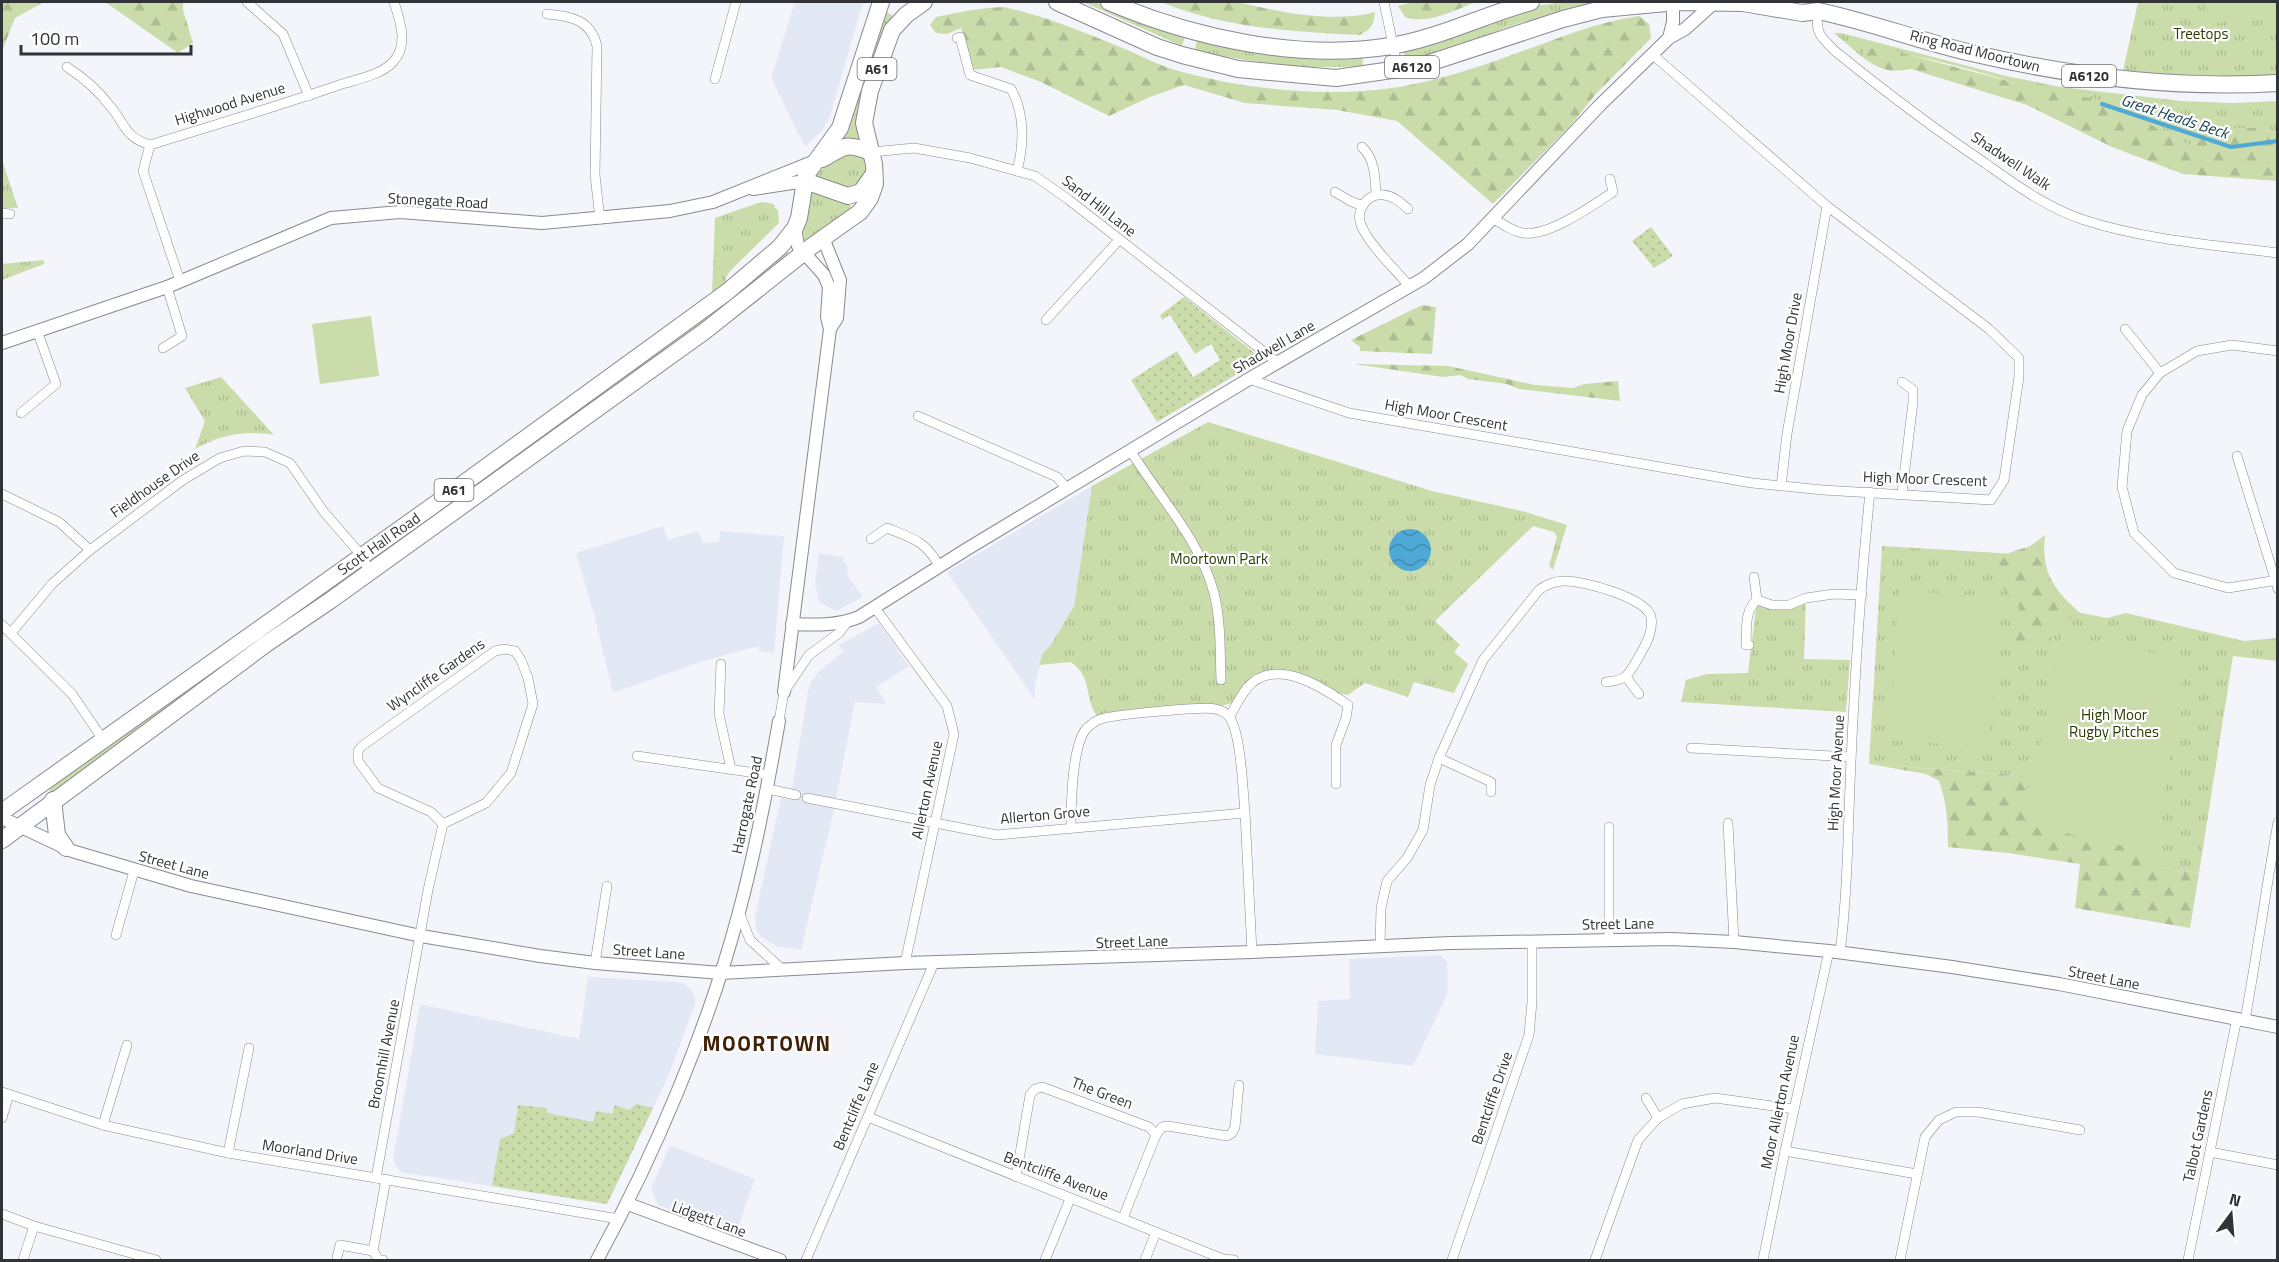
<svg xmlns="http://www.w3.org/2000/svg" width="2279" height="1262" viewBox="0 0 2279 1262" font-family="'Titillium Web',sans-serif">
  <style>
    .built { fill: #e3e8f5 }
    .grass { fill: url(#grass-tufts) }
    .forest { fill: url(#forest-firs) }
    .garden { fill: url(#garden-dots) }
    .pitch { fill: #cadcaa }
    .water { fill: url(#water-waves) }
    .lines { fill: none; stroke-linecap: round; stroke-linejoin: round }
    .stream { stroke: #4fa9d6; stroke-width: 4 }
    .street-casing { stroke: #888a90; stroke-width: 10 }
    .secondary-casing { stroke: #888a90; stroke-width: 14 }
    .highway-casing { stroke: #888a90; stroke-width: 18 }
    .street { stroke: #fff; stroke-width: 9 }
    .secondary { stroke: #fff; stroke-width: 12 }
    .highway { stroke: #fff; stroke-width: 16 }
    .labels { text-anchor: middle; stroke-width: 4.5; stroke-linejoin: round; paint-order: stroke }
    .shield { fill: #fff; stroke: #707072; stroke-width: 1.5 }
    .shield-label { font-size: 14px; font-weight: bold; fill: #323336 }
    .park-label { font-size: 15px; fill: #2c3b00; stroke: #fff }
    .street-label { font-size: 15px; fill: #323336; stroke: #fff }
    .water-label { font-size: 16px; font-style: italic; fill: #183f53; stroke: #fff }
    .district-label { font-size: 21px; font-weight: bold; letter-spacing: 1.5px; fill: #402208; stroke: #fff }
  </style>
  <defs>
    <pattern id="grass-tufts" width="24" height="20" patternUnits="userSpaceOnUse" patternTransform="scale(1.5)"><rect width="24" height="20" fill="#cadcaa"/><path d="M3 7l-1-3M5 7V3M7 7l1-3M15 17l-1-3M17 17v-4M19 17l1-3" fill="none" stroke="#aebd93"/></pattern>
    <pattern id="forest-firs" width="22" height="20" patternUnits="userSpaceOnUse" patternTransform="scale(1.5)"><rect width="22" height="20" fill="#cadcaa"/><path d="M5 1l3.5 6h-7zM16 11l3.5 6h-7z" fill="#aebd93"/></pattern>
    <pattern id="garden-dots" width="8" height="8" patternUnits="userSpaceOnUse" patternTransform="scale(1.5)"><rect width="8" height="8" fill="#cadcaa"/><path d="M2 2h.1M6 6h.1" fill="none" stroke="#aebd93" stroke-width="1.8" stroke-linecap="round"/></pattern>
    <pattern id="water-waves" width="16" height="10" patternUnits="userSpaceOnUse" patternTransform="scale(1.5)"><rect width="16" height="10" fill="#4fa9d6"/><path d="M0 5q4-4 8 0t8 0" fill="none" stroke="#428aae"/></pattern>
  </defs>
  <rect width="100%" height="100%" fill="#f3f5fb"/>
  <!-- built -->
  <g class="built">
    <path d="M795,2H863L830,116L823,129L805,147L771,78Z"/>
    <path d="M1092,486L1074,606L1051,645L1043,653L1035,684V700L947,572Z"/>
    <path d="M663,526L668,540L698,531L703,543L719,542L720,531L784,536L774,653L759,651V646L706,660L613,693L594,615L576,553Z"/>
    <path d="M819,553L844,557L843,561L848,567L847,574L863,597L836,611L819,602L815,583Z"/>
    <path d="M879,623L909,666L876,687L886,704L855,702L833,814L801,950L776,946L760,936L756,928L755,916L781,798L788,799L791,794L808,692L811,682L818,672L844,651L839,645Z"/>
    <path d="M1440,955L1447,962L1448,993L1413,1066L1315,1054L1318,1001L1350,999L1349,959Z"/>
    <path d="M588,977L676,982L685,984L692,991L695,998V1004L668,1077L607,1204L400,1172L393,1160L420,1004L579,1039Z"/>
    <path d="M670,1145L755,1179L736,1233L658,1205L651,1189Z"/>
  </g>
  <!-- grass -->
  <g class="grass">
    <path d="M1083,2H1095L1185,36L1182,46Z"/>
    <path d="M1564,2H1587L1588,5L1546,15L1502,29L1475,41L1410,61L1404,58V50L1527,7Z"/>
    <path d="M2138,2H2277V77H2176L2123,71Z"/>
    <path d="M884,10L893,16L885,26L864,143L844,139L843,137C861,96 870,53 884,10Z"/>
    <path d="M1834,33H1841L2006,76L2061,87L2181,101L2233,103L2277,101V133L2258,128H2230L2189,145C2152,126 2112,115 2073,102C2006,79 1937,57 1867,48L1862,57Z"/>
    <path d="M1197,40L1362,53L1363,66C1306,70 1251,63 1195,50Z"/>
    <path d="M845,151L863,155L867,177L856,191L815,179L818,172Z"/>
    <path d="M3,163L18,208H2Z"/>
    <path d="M811,189L843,201L851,206V209L807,241L804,240L803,229Z"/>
    <path d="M761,202L770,203L775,205L774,207L778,210L779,223L730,271L726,277V285L712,294L715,218Z"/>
    <path d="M786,249L789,254L765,280L372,561L371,560L735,295Z"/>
    <path d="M44,260V264L2,280V264Z"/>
    <path d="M221,377L274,435C244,430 221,435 195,449L205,421L185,388Z"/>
    <path d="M1208,422L1432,491L1522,511L1567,525L1553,570L1549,566L1557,537L1554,532L1533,526L1435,621L1460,645L1454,652L1468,664L1454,693L1414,682L1408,697L1365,683L1348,695L1326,691L1291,675L1269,674L1238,702L1211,708L1097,716C1083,695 1094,680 1071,662L1039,665L1043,653L1051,645L1074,606L1092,486Z"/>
    <path d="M1882,546L2033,555L2030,603L2107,618L2126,613L2244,641L2277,638V661L2233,656L2199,873L2159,867L2026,824L2014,775L1869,764Z"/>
    <path d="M356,569L359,571L53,794L49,789Z"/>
    <path d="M1806,598L1804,659L1850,660L1846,712L1681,702L1686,680L1707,674L1748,673L1757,600L1772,605Z"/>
  </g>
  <!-- forest -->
  <g class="forest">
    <path d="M2,2H44L15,18L2,51Z"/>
    <path d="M105,2H183V10L193,43L178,53Z"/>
    <path d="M1161,2C1181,1 1218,0 1236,2C1278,11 1332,24 1375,12C1374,25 1371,29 1360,35C1293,32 1224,28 1161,2Z"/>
    <path d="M1413,2H1476C1454,10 1429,25 1405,17L1398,6Z"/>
    <path d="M1004,7C1049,17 1090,35 1132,52C1147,59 1163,67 1179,71C1246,90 1329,98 1399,87C1436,81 1482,66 1517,53C1557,39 1596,22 1639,16L1649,24L1651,38L1595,95L1571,125L1493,204L1397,121L1337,110L1245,103L1184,85L1150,97L1109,116L1041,82L1001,67L972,70L961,28L947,34L936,33L930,25L936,17C959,12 980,8 1004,7Z"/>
    <path d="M1867,48L1898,52L2016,83L2108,102L2189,145L2230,128H2258L2277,133V181L2183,174L2112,147L2027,105L1911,69C1888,73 1881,70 1862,57Z"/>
    <path d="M1422,305L1436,307L1432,354L1360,351V347L1351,340Z"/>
    <path d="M1354,364L1448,366L1535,385L1573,388L1584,384L1618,381L1620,401L1519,389L1507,384L1468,379L1461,375L1443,377Z"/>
    <path d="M2045,535C2041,572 2053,589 2080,613C2070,625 2060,614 2049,613L2051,620L2055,624L2051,629V643L2042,647H2031L2023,654L2015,651L2011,640L2010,616L2017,613L2021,607C2006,594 1984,571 2008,554C2014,550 2023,549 2030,546C2035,543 2040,539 2045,535Z"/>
    <path d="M1869,764L2014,775L2032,792L2026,824L2154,853L2159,867L2199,873L2190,928L2075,908L2080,864L2008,853L1948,847C1948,823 1947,803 1939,781L1926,774Z"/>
  </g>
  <!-- garden -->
  <g class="garden">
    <path d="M1651,227L1673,256L1654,268L1632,241Z"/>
    <path d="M1184,297L1262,359L1157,422L1131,380L1177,351L1193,377L1220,360L1211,344L1195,354L1170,315L1162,320L1160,315Z"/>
    <path d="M636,1104L653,1108L607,1204L492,1186L500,1139L514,1133L518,1105L547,1108V1113L593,1122L596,1111L612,1114L615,1105L629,1110Z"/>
  </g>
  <!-- pitch -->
  <g class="pitch">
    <path d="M2206,2H2277V19L2208,23Z"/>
    <path d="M371,316L379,376L320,384L312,324Z"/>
    <path d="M1899,591L1999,597L1989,747L1890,740Z"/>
    <path d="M2061,635L2186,660L2154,853L2026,824Z"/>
  </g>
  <!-- water -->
  <circle class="water" cx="1410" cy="550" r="21"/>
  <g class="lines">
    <!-- stream -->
    <path class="stream" d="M2102,104L2231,147L2278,141"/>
    <!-- street casing -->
    <g class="street-casing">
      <g id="street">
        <path d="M247,2L283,34L309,96"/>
        <path d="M1384,2L1398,69"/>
        <path d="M1818,11C1815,33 1820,36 1835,51C1883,90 1933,128 1985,163C2016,185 2047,208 2084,220C2146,240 2213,245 2278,253"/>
        <path d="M547,14C571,16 591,20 597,46L595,175L600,219"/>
        <path d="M957,38L960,37L970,75L1011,89C1025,113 1024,145 1017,171"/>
        <path d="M67,67C84,78 98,90 110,106C125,123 124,137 150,145"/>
        <path d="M715,79L736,2"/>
        <path d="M1362,147C1375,159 1375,177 1376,194"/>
        <path d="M872,152L914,148L970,158L1035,176L1069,200L1277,362"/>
        <path d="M1335,192L1350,201L1363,206"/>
        <path d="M1408,209C1401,203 1394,196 1384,195C1368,192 1355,210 1361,225C1370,246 1395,269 1410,287"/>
        <path d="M2,213L10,214"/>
        <path d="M1493,218C1502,224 1512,231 1523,233C1548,237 1592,206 1613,192L1610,179"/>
        <path d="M180,281L143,171L150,145C214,125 279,106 342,84C358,79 381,75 393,62C409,45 400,21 394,2"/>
        <path d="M1046,320L1119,240"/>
        <path d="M2125,329L2160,373"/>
        <path d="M163,348L182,336L167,287"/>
        <path d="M2278,351L2232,345L2197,351L2160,373L2142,395L2127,431L2122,487L2134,533L2174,573L2228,588L2278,580"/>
        <path d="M1249,379L1349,413L1752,483L1823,490L1991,500L2004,480L2019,377V358L1989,329L1827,206L1653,55"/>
        <path d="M21,413L56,384L37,330"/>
        <path d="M918,416L1057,477L1067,489"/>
        <path d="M1130,450C1159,497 1199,538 1214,593C1221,621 1220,651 1221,680"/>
        <path d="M2237,456L2278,589"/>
        <path d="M1781,486L1787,434L1827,206"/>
        <path d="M1902,493L1913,402V390L1902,382"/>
        <path d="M2,494L59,522L90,550"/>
        <path d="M871,539L887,528C912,538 926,541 939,566"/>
        <path d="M1757,600L1772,605H1789L1806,598L1834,594L1862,595"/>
        <path d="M875,608L947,706L954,734L905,963"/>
        <path d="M2,625L72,694L104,741"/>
        <path d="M11,633L52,584L90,550L183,480L220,458L244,451L265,452L290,463L324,512L362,556L370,573"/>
        <path d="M1749,645H1746C1747,629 1744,611 1757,600L1754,577"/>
        <path d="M721,664L719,714L731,769"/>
        <path d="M1626,677L1639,694"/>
        <path d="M1230,716C1235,707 1240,697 1247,688C1274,656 1321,686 1348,705L1346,718L1336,745V784"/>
        <path d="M779,721L784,692L809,655L839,633L847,622"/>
        <path d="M1691,748L1851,757"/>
        <path d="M637,756L770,775"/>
        <path d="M1439,758L1491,782V792"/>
        <path d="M768,789L796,795"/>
        <path d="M807,798L997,835L1245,813L1252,952"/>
        <path d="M1728,823L1734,942"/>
        <path d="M1609,827V939"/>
        <path d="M1071,828C1071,806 1072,746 1086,729C1090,725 1095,721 1101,719C1112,715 1204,706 1215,709C1221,710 1227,713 1230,718C1241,735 1243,791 1245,813"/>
        <path d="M739,912L750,940L782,969"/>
        <path d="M116,935L134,871"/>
        <path d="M1380,946L1381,908L1387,881L1407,858L1423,830L1430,785L1439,758L1483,660L1539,590C1547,584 1554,581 1564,581C1582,580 1647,598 1651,617C1654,633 1644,647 1637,660C1627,677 1626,680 1606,682"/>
        <path d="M1840,953C1848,889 1848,825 1851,761C1855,671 1861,581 1870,492"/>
        <path d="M595,963L607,886"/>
        <path d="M2245,1020C2257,954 2266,888 2278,822"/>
        <path d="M2,1092L103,1125L228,1153L619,1219"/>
        <path d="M1646,1098L1658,1118"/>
        <path d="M868,1117L1223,1259L1234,1260"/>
        <path d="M2,1118L9,1094"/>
        <path d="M103,1125L127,1045"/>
        <path d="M1156,1135L1162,1127L1168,1126L1227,1136L1232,1133L1235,1127L1239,1085"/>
        <path d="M1785,1151L1917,1174"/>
        <path d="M2210,1152L2278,1165"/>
        <path d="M228,1153L249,1048"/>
        <path d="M1016,1177L1030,1095L1035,1089L1042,1087L1149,1127L1156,1135L1123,1218"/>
        <path d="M376,1178L428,890L443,824L486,803L511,773L533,704L528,678L521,660L515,651L504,649L495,651L362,746L358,751V761L378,788L431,812L443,824"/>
        <path d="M2,1214L34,1226L156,1260"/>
        <path d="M373,1251L379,1260H383"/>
        <path d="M337,1257L340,1245L373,1251L386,1179"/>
        <path d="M23,1260L34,1226"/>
        <path d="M806,1260L934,963"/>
        <path d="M1045,1260L1070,1199"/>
        <path d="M1145,1260L1156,1232"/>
        <path d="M1452,1260L1529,1035L1532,1002V941"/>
        <path d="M1595,1260L1638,1140L1658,1118L1682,1104L1715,1098L1794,1109"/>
        <path d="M1763,1260L1785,1151L1829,951"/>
        <path d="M1900,1260L1925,1137L1939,1120L1956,1112H1978L2080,1130"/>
        <path d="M2188,1260L2237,1018"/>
      </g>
    </g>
    <!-- secondary casing -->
    <g class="secondary-casing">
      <g id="secondary">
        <path d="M1669,38L1673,22V2"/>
        <path d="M753,189L805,181"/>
        <path d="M823,238L840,280L837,318L830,329"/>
        <path d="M2,343L167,287L331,218L400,212L542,223L670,211L713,202L815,161"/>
        <path d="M792,624C815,625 837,626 859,617L967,549L1249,379L1424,278L1468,244L1600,105L1669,38L1685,29L1715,2"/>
        <path d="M784,692L830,329L827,317L829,287L824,275L798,246L795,228"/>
        <path d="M2,818L72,851L191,886L421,936L540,956L595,963L721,973L905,963L1252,952L1450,943L1671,939L1734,942L1829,951L1952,967L2059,984L2278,1027"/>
        <path d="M628,1204L780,1260"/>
        <path d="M597,1260C655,1154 708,1029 739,912C756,849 768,785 779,721"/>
      </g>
    </g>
    <!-- highway casing -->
    <g class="highway-casing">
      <g id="highway">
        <path d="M1057,2L1157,47L1182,55L1238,69L1336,78L1420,66L1563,19L1602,9L1677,2L1743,3L1802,13L1818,11C1871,22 1922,42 1976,54C2075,77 2175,89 2278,83"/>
        <path d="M1109,2C1193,38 1299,61 1391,46C1439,38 1484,15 1531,2"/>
        <path d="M822,159C846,146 843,142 872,152"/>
        <path d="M805,181L848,196L861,192L873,175"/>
        <path d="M53,800L57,835L66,848"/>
        <path d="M2,812L431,507L727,292L780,247L795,228L799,218L806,175L840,128L881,2"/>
        <path d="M2,840L266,644L331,600L705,331L812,246L860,212L870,198L875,184L874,164L864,123L870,91L892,30L906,15L924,2"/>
      </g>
    </g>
    <!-- street -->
    <use href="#street" class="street"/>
    <!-- secondary -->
    <use href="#secondary" class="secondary"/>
    <!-- highway -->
    <use href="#highway" class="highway"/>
  </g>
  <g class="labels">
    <!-- shield labels -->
    <g class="shield">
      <rect x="1385" y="56" width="54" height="22" rx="4.5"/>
      <rect x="857.5" y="58" width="39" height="22" rx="4.5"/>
      <rect x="2062" y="65" width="54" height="22" rx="4.5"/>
      <rect x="434.5" y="479" width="39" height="22" rx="4.5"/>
    </g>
    <g class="shield-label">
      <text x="1412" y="72">A6120</text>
      <text x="877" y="74">A61</text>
      <text x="2089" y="81">A6120</text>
      <text x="454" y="495">A61</text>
    </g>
    <!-- park labels -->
    <g class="park-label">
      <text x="2201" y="39">Treetops</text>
      <text x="1219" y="564">Moortown Park</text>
      <text x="2114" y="720">High Moor<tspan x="2114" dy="17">Rugby Pitches</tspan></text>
    </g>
    <!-- street labels -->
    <g class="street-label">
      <text transform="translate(1975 51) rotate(14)" y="5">Ring Road Moortown</text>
      <text transform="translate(230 104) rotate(-17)" y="5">Highwood Avenue</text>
      <text transform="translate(2011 161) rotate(34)" y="5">Shadwell Walk</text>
      <text transform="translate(438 201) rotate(3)" y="5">Stonegate Road</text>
      <text transform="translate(1099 206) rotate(38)" y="5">Sand Hill Lane</text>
      <text transform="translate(1788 343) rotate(-80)" y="5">High Moor Drive</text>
      <text transform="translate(1274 347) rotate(-30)" y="5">Shadwell Lane</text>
      <text transform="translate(1446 415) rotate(10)" y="5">High Moor Crescent</text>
      <text transform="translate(1925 479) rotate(2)" y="5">High Moor Crescent</text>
      <text transform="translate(155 484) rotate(-35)" y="5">Fieldhouse Drive</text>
      <text transform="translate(379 544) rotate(-35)" y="5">Scott Hall Road</text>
      <text transform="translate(436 675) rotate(-35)" y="5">Wyncliffe Gardens</text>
      <text transform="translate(1836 773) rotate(-87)" y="5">High Moor Avenue</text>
      <text transform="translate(927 790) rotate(-78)" y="5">Allerton Avenue</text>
      <text transform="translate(747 805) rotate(-78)" y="5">Harrogate Road</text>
      <text transform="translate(1045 815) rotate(-5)" y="5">Allerton Grove</text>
      <text transform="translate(174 865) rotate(15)" y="5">Street Lane</text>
      <text transform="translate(1618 924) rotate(-1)" y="5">Street Lane</text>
      <text transform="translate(1132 942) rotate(-2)" y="5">Street Lane</text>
      <text transform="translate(649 952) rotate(4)" y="5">Street Lane</text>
      <text transform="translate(2104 978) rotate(11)" y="5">Street Lane</text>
      <text transform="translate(384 1054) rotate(-79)" y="5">Broomhill Avenue</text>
      <text transform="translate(1102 1093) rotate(21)" y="5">The Green</text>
      <text transform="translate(1492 1098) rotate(-71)" y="5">Bentcliffe Drive</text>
      <text transform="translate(1780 1102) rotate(-78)" y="5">Moor Allerton Avenue</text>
      <text transform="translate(856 1106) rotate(-67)" y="5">Bentcliffe Lane</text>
      <text transform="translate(2198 1136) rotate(-78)" y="5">Talbot Gardens</text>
      <text transform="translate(310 1152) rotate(9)" y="5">Moorland Drive</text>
      <text transform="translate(1056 1176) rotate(21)" y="5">Bentcliffe Avenue</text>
      <text transform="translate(709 1219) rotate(20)" y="5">Lidgett Lane</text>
    </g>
    <!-- water labels -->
    <g class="water-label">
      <text transform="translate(2175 116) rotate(18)" y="6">Great Heads Beck</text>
    </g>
    <!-- district labels -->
    <g class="district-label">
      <text x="767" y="1051">MOORTOWN</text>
    </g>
  </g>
  <!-- border -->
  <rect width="2279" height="1262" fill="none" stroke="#323336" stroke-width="6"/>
  <!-- north arrow -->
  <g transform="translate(2231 1214) rotate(16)" stroke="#ffffff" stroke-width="4.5" paint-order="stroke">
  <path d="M0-4.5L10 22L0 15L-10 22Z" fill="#323336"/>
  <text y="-9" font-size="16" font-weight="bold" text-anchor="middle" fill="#323336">N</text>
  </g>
  <!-- scale -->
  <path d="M21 45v9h170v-9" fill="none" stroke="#323336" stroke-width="3"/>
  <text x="30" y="45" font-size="18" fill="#323336" stroke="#ffffff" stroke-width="4.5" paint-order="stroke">100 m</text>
</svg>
